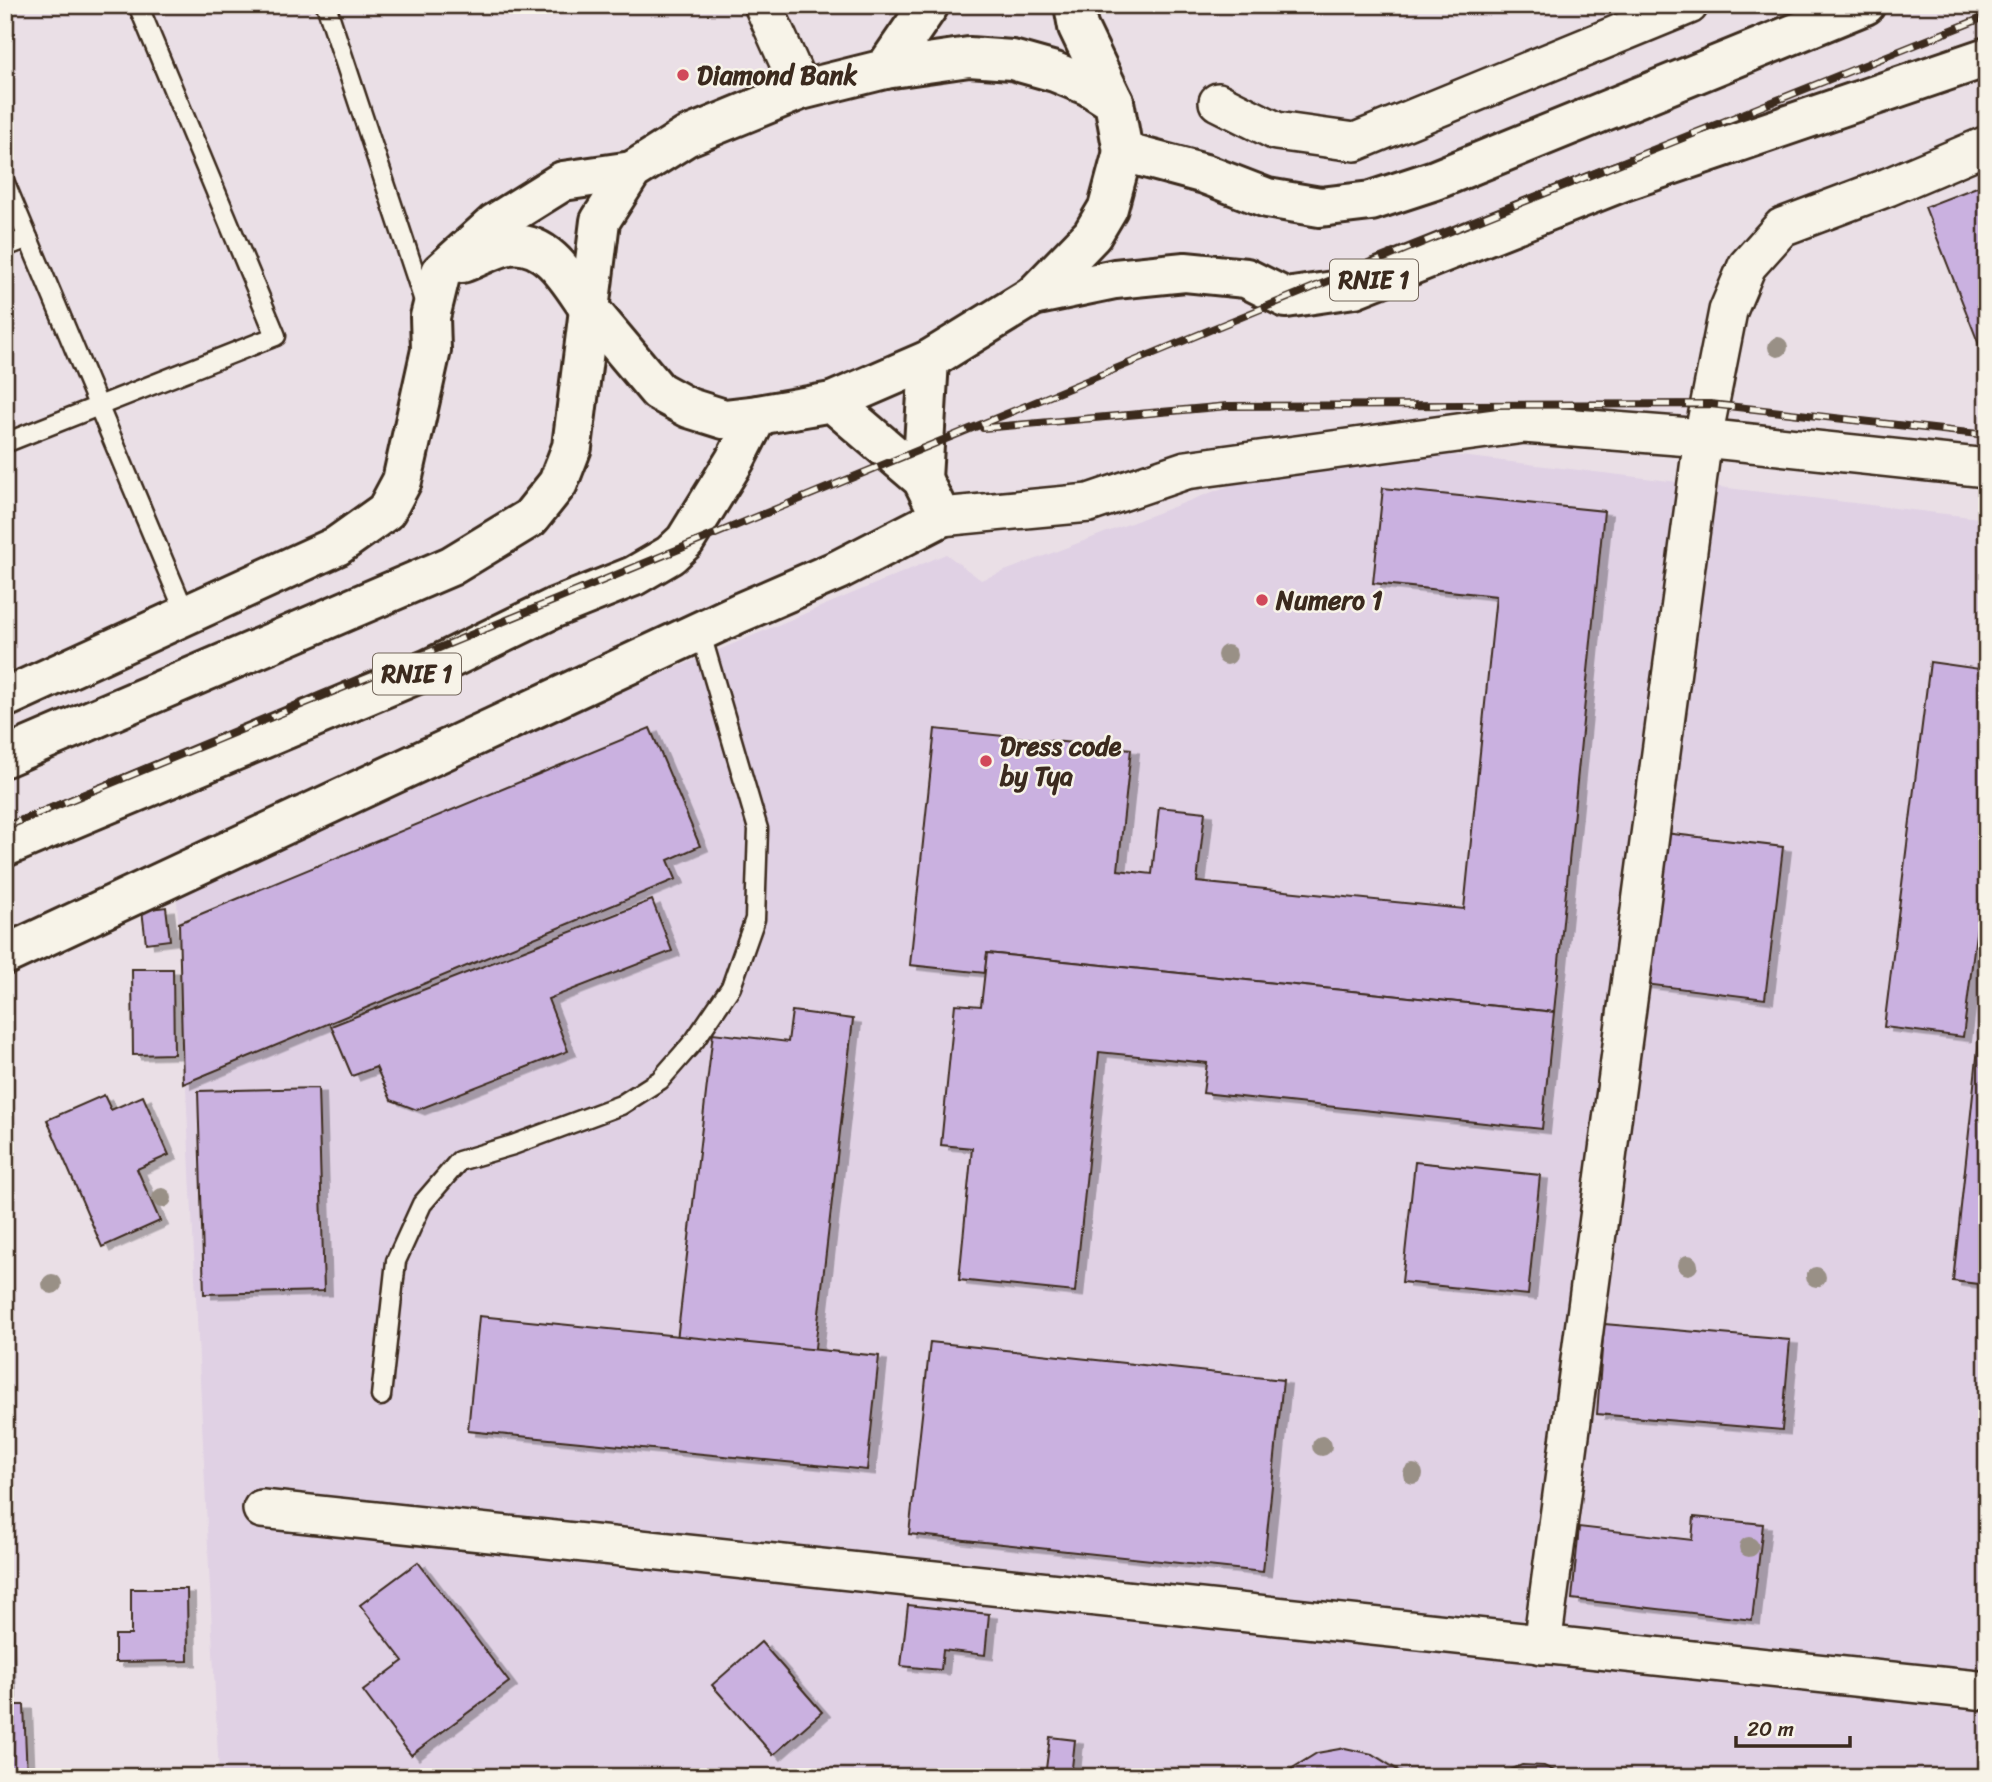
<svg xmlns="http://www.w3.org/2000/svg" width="1992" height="1782" viewBox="0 0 1992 1782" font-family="Sriracha,sans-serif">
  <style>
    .built { fill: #e0d1e4 }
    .building { fill: #cab1e0; stroke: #3b2a1e; stroke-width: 2; filter: url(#shadow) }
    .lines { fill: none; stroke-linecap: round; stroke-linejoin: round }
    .lane-casing { stroke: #3b2a1e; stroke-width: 23 }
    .street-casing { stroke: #3b2a1e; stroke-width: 42 }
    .secondary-casing { stroke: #3b2a1e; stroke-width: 44 }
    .highway-casing { stroke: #3b2a1e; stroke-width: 44 }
    .lane { stroke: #f7f3e8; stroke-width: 18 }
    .street { stroke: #f7f3e8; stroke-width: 37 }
    .secondary { stroke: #f7f3e8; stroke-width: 38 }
    .highway { stroke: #f7f3e8; stroke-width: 38 }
    .rail-casing { stroke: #3b2a1e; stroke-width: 8 }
    .rail { stroke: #f7f3e8; stroke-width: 5; stroke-dasharray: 16; stroke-linecap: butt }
    .tree { fill: #999086 }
    .poi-dot { fill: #d1495b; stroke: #f7f3e8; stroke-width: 2.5 }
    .labels { text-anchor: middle; stroke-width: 5; stroke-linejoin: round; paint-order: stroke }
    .shield { fill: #f7f3e8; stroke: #73665b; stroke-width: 2 }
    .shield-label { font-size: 24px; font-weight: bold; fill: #3b2a1e }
    .poi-label { font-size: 26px; font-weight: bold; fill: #3b2a1e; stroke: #f7f3e8; text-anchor: start }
  </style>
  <defs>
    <filter id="shadow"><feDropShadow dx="8" dy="4.5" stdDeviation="0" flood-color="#0004"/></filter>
  </defs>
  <rect width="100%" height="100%" fill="#eadfe6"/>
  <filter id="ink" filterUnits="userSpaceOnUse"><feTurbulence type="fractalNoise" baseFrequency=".0143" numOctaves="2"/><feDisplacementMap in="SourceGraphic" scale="14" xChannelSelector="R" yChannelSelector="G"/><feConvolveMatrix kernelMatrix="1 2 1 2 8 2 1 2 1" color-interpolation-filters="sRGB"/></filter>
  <g filter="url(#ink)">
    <!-- built -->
    <path class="built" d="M1344,442L1987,519V1777H219L176,879L946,554L981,580Z"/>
    <!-- building -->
    <g class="building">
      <path d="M1987,183V365L1925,207Z"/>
      <path d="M1383,488L1604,511L1554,1012L987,953L985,973L910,965L935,729L1131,749L1118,870L1152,874L1159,807L1205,812L1197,882L1464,909L1496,596L1373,583Z"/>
      <path d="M1930,662L1987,670V846L1963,1037L1884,1027Z"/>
      <path d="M650,728L700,846L668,860L676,879L183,1084L179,923Z"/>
      <path d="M1639,830L1783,847L1765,999L1621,981Z"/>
      <path d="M652,900L672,951L548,999L568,1051L417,1110L391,1100L376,1067L352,1076L331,1026Z"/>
      <path d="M166,907L170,940L146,943L142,910Z"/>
      <path d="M987,953L1554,1012L1542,1129L1203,1093L1207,1063L1099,1052L1075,1292L959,1280L972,1148L941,1145L955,1004L981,1006Z"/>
      <path d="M1987,964V1285L1953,1281Z"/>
      <path d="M132,969H173L174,1054L133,1055Z"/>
      <path d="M792,1011L853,1019L813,1365L676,1349L713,1033L788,1042Z"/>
      <path d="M318,1088L324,1291L204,1294L198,1091Z"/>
      <path d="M104,1095L111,1110L143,1096L169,1155L137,1169L160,1221L102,1247L47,1120Z"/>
      <path d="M1415,1162L1540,1175L1528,1295L1402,1282Z"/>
      <path d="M479,1316L879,1356L867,1470L468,1431Z"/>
      <path d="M1604,1324L1790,1340L1782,1430L1597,1414Z"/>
      <path d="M930,1342L1283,1380L1263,1572L909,1534Z"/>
      <path d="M1694,1517L1763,1524L1752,1620L1572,1599L1579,1527L1692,1540Z"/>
      <path d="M418,1562L509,1682L411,1755L363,1691L403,1661L360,1605Z"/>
      <path d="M131,1589H187L188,1661L115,1662V1635H131Z"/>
      <path d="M908,1605L989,1614L985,1655L943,1650L941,1670L901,1666Z"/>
      <path d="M5,1614L8,1693H5Z"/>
      <path d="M761,1642L822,1712L773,1755L712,1685Z"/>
      <path d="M5,1705H24L27,1777H5Z"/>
      <path d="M1050,1737L1075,1740L1071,1777H1045Z"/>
      <path d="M1345,1748L1372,1754L1396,1769L1402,1777H1285L1291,1769L1317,1753Z"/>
      <path d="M1522,1765L1544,1766L1567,1777H1493Z"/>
    </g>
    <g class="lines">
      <!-- lane casing -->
      <g class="lane-casing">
        <g id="lane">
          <path d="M326,5L425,304"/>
          <path d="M5,183L187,617"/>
          <path d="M5,247L28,238"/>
          <path d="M5,443L276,336L138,5"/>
          <path d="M381,1396L396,1261L422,1204L459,1161L513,1145L621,1105L660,1080L695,1040L731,987L755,919L758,829L700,631"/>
        </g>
      </g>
      <!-- street casing -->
      <g class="street-casing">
        <g id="street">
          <path d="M763,5L801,90"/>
          <path d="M1218,102L1276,131L1355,142L1689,5"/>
          <path d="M941,517L1089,503L1186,470L1524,424L1703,438L1987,468"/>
          <path d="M262,1509L1987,1691"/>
          <path d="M1542,1645L1703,438L1728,311L1747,266L1782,227L1888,187L1987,145"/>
        </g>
      </g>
      <!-- secondary casing -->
      <g class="secondary-casing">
        <g id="secondary">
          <path d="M1074,5L1078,27L1114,102"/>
          <path d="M885,69L929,5"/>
          <path d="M462,263C477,258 493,248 509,245C549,239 571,284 590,310"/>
          <path d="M922,479L929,360"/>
          <path d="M5,698L337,546L386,511L402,481L431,350L430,317L441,272L494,224L563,181L632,171"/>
          <path d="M5,955L739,613L838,570L941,517L922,479L832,402"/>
        </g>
      </g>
      <!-- highway casing -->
      <g class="highway-casing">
        <g id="highway">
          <path d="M1033,296L1092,235L1108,208L1123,152"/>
          <path d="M590,310L658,391L689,408L724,419L758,415L832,402L929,360L1033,296L1115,279L1185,272L1246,278L1286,298L1354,288L1621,182L1987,57"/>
          <path d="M5,757L451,566L530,518L558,483L572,447L600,221L632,171L686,137L801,90L885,69L969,57L1012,60L1055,72L1089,86L1114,102L1123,152L1205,174L1267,198L1320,207L1371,201L1435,180L1865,5"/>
          <path d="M5,847L429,669L554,608L634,576L670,555L685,541L735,460L758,415"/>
        </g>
      </g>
      <!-- lane -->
      <use href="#lane" class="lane"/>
      <!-- street -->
      <use href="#street" class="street"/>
      <!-- secondary -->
      <use href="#secondary" class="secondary"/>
      <!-- highway -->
      <use href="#highway" class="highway"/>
      <!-- rail casing -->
      <g class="rail-casing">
        <g id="rail">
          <path d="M983,428L1228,406L1710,404L1987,435"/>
          <path d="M5,827L1411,247L1987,16"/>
        </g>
      </g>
      <!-- rail -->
      <use href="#rail" class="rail"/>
    </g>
    <!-- trees -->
    <g class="tree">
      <circle cx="1778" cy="347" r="10"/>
      <circle cx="1227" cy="655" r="10"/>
      <circle cx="162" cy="1198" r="10"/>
      <circle cx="1688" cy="1265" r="10"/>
      <circle cx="1816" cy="1277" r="10"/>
      <circle cx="52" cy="1284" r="10"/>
      <circle cx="1322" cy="1446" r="10"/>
      <circle cx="1413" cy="1474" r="10"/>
      <circle cx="1749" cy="1547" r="10"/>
    </g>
  </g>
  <!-- markers -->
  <g class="poi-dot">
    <circle cx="683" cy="75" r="7"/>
    <circle cx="1262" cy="600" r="7"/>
    <circle cx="986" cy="761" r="7"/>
  </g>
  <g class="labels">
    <!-- shield labels -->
    <g class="shield">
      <rect x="1330" y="259.5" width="88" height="41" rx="5"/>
      <rect x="373" y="653.5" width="88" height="41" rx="5"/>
    </g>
    <g class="shield-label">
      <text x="1374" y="288">RNIE 1</text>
      <text x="417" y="682">RNIE 1</text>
    </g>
    <!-- poi labels -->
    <g class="poi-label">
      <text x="697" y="84">Diamond Bank</text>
      <text x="1276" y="609">Numero 1</text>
      <text x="1000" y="755">Dress code<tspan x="1000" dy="30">by Tya</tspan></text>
    </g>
  </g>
  <!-- margin -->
  <rect width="1992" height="1782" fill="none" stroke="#f7f3e8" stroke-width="28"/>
  <rect x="14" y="14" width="1964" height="1754" fill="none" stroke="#3b2a1e" stroke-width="2.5" filter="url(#ink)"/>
  <!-- scale -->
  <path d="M1736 1736v10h114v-10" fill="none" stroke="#3b2a1e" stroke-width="3.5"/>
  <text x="1747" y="1736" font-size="21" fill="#3b2a1e" stroke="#f7f3e8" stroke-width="5" paint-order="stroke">20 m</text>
</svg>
